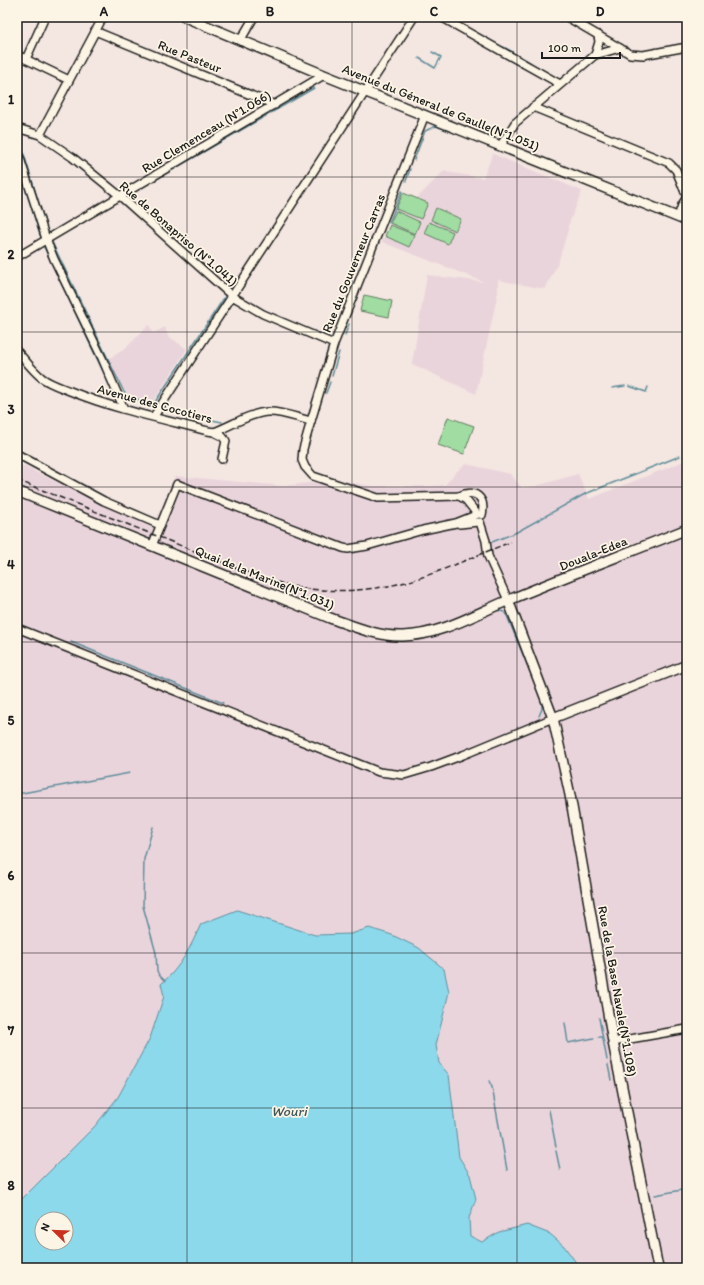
<svg xmlns="http://www.w3.org/2000/svg" width="704" height="1285" viewBox="0 0 704 1285" font-family="Itim,sans-serif">
  <style>
    .built { fill: #ead4dc }
    .green { fill: #a1dca2; stroke: #5e7c5f }
    .water { fill: #8cd9ec; stroke: #5f8d99; fill-rule: evenodd }
    .lines { fill: none; stroke-linecap: round; stroke-linejoin: round }
    .stream { stroke: #5f8d99; stroke-width: 1.5 }
    .minor-casing { stroke: #1c1c1c; stroke-width: 10 }
    .major-casing { stroke: #1c1c1c; stroke-width: 12 }
    .minor { stroke: #fcf5e5; stroke-width: 7 }
    .major { stroke: #fcf5e5; stroke-width: 9 }
    .rail { stroke: #1c1c1c; stroke-width: 1.5; stroke-dasharray: 6 3; stroke-linecap: butt }
    .grid { fill: none; stroke: #1c1c1c; stroke-width: 1; stroke-opacity: 0.55 }
    .labels { text-anchor: middle; stroke-width: 3.5; stroke-linejoin: round; paint-order: stroke }
    .street-label { font-size: 13px; fill: #1c1c1c; stroke: #fcf5e5 }
    .water-label { font-size: 14px; font-style: italic; fill: #3e555a; stroke: #fcf5e5 }
    .neatline { fill: none; stroke: #1c1c1c; stroke-width: 1.5 }
    .grid-label { font-size: 13px; text-anchor: middle; font-weight: bold; fill: #1c1c1c }
  </style>
  <rect width="100%" height="100%" fill="#f4e6e1"/>
  <filter id="ink" filterUnits="userSpaceOnUse"><feTurbulence type="fractalNoise" baseFrequency=".025" numOctaves="2"/><feDisplacementMap in="SourceGraphic" scale="8" xChannelSelector="R" yChannelSelector="G"/><feConvolveMatrix kernelMatrix="1 2 1 2 8 2 1 2 1" color-interpolation-filters="sRGB"/></filter>
  <g filter="url(#ink)">
    <!-- built -->
    <g class="built">
      <path d="M493,154L582,191L568,226V230L558,263L545,289L498,280V292L476,394L412,364L427,275L484,282L382,242L403,192L417,198L445,170L446,172L483,178Z"/>
      <path d="M149,325L153,333L165,327L168,336L187,349L154,400L146,402L129,396L126,393L108,359L125,349Z"/>
      <path d="M687,460V1268H580L564,1246L499,1232L482,1242L470,1236L469,1218L476,1199L470,1175L459,1157L449,1075L439,1063L436,1045L449,992L444,969L419,948L392,935L369,928L351,934L315,935L237,911L201,924L189,951L171,976L162,984L164,996L150,1038L118,1097L95,1126L17,1204V463L153,528L175,476L283,486L333,480L373,486H431L445,485L457,471L466,464L510,474L522,488L536,486L578,474L589,499Z"/>
    </g>
    <!-- green -->
    <g class="green">
      <path d="M403,193L428,203L421,219L396,209Z"/>
      <path d="M436,208L461,219L455,231L431,220Z"/>
      <path d="M396,211L420,222L415,234L390,223Z"/>
      <path d="M429,222L453,232L448,244L424,233Z"/>
      <path d="M390,225L415,235L409,247L385,236Z"/>
      <path d="M364,295L392,301L389,317L360,311Z"/>
      <path d="M448,417L474,426L464,454L438,445Z"/>
    </g>
    <!-- water -->
    <path class="water" d="M237,910L315,935L351,934L369,928L392,935L419,948L444,969L449,992L436,1045L439,1063L449,1075L459,1157L470,1175L476,1199L469,1218L470,1236L482,1242L499,1232L527,1225L550,1234L564,1246L580,1268H17V1204L95,1126L118,1097L150,1038L164,996L161,984C181,967 190,948 201,924ZM42,1219H66V1243H42Z"/>
    <g class="lines">
      <!-- stream -->
      <g class="stream">
        <path d="M503,47L511,51"/>
        <path d="M511,51L515,54"/>
        <path d="M669,54L685,51"/>
        <path d="M419,58L435,68L441,57L432,52"/>
        <path d="M523,58L531,63"/>
        <path d="M646,58L660,56"/>
        <path d="M24,133L19,138L45,223"/>
        <path d="M414,160L425,131L436,126L458,134"/>
        <path d="M17,162L20,172"/>
        <path d="M406,181L410,169"/>
        <path d="M24,184L40,235"/>
        <path d="M129,195L314,88"/>
        <path d="M389,223L402,191"/>
        <path d="M51,240L124,392L128,396L150,404"/>
        <path d="M43,245L110,386"/>
        <path d="M237,294L245,300"/>
        <path d="M316,332L332,339"/>
        <path d="M345,335L349,324"/>
        <path d="M332,376L339,352"/>
        <path d="M629,386L646,392L648,387"/>
        <path d="M612,388L625,386"/>
        <path d="M326,393L330,382"/>
        <path d="M155,402L226,295"/>
        <path d="M202,418L222,422"/>
        <path d="M492,542L515,533L585,494L680,456"/>
        <path d="M497,610L504,612L507,616L542,701V709L539,716"/>
        <path d="M71,642L223,703"/>
        <path d="M17,794L130,773"/>
        <path d="M153,827L144,859L143,906L156,953L157,971L159,975L165,981"/>
        <path d="M599,1018L607,1060"/>
        <path d="M565,1023L568,1043L594,1038"/>
        <path d="M598,1037H602"/>
        <path d="M608,1065L611,1080"/>
        <path d="M489,1081L492,1087L507,1170"/>
        <path d="M549,1110L556,1147"/>
        <path d="M556,1151L560,1170"/>
        <path d="M655,1195L687,1189"/>
      </g>
      <!-- minor casing -->
      <g class="minor-casing">
        <g id="minor">
          <path d="M441,17L560,84"/>
          <path d="M567,17L630,54L643,55L687,47"/>
          <path d="M95,31L275,105"/>
          <path d="M240,41L254,17"/>
          <path d="M17,55L69,80"/>
          <path d="M595,55L599,42L598,35"/>
          <path d="M26,59L45,17"/>
          <path d="M533,107L669,163L676,170L687,197"/>
          <path d="M425,115L334,344L311,421L303,449L302,460L305,467L313,476L378,498L459,496C475,489 486,497 482,515"/>
          <path d="M17,128L40,135L72,157L120,196L232,296L263,314L334,344"/>
          <path d="M40,135L103,17"/>
          <path d="M501,145L515,123L595,55L620,48"/>
          <path d="M17,149L46,239L54,259L102,358L124,409"/>
          <path d="M678,217L682,205L687,197"/>
          <path d="M17,257L324,75"/>
          <path d="M17,351C25,360 32,370 42,378C50,384 60,387 70,391C114,409 162,419 208,431L214,432C231,426 250,413 267,412C282,411 297,418 311,421"/>
          <path d="M154,416L414,17"/>
          <path d="M214,432L222,436L226,441L222,459"/>
          <path d="M17,454L104,501L160,525"/>
          <path d="M459,496L466,500L477,514"/>
          <path d="M480,522L486,541L488,556L508,600"/>
          <path d="M460,524L478,522"/>
          <path d="M152,546L177,484L343,548L348,549L367,546L423,530L456,523L476,515"/>
          <path d="M17,628L379,772L404,775L431,767L463,755L553,718"/>
          <path d="M613,1042L687,1029"/>
        </g>
      </g>
      <!-- major casing -->
      <g class="major-casing">
        <g id="major">
          <path d="M185,17L324,75L687,221"/>
          <path d="M17,491L330,618C353,626 378,637 403,636C441,635 475,614 509,600C568,575 628,553 687,529"/>
          <path d="M508,600L553,718L570,795L613,1042L658,1268"/>
          <path d="M553,718L687,665"/>
        </g>
      </g>
      <!-- minor -->
      <use href="#minor" class="minor"/>
      <!-- major -->
      <use href="#major" class="major"/>
      <!-- rail -->
      <path class="rail" d="M17,480L259,577C280,583 300,589 322,590C349,592 379,589 406,582C442,572 476,555 511,542"/>
    </g>
  </g>
  <!-- grid -->
  <path class="grid" d="M187,17V1268M352,17V1268M517,17V1268M17,177H687M17,332H687M17,487H687M17,642H687M17,798H687M17,953H687M17,1108H687"/>
  <g class="labels">
    <!-- street labels -->
    <g class="street-label">
      <text transform="translate(190 56) rotate(22)" y="5">Rue Pasteur</text>
      <text transform="translate(441 107) rotate(22)" y="5">Avenue du Géneral de Gaulle(N°1.051)</text>
      <text transform="translate(206 131) rotate(-31)" y="5">Rue Clemenceau (N°1.066)</text>
      <text transform="translate(179 233) rotate(41)" y="5">Rue de Bonapriso (N°1.041)</text>
      <text transform="translate(353 263) rotate(-68)" y="5">Rue du Gouverneur Carras</text>
      <text transform="translate(155 403) rotate(15)" y="5">Avenue des Cocotiers</text>
      <text transform="translate(593 553) rotate(-22)" y="5">Douala-Edea</text>
      <text transform="translate(265 577) rotate(22)" y="5">Quai de la Marine(N°1.031)</text>
      <text transform="translate(618 991) rotate(80)" y="5">Rue de la Base Navale(N°1.108)</text>
    </g>
    <!-- water labels -->
    <g class="water-label">
      <text x="289" y="1116">Wouri</text>
    </g>
  </g>
  <!-- margin -->
  <rect width="704" height="1285" fill="none" stroke="#fcf5e5" stroke-width="44"/>
  <!-- north arrow -->
  <g transform="translate(54 1231) rotate(293)"><circle r="19" fill="#fcf5e5" stroke="#a29e95"/>
  <path d="M0-3L7 15L0 10L-7 15Z" fill="#c8321e"/>
  <text y="-6" font-size="11" font-weight="bold" text-anchor="middle" fill="#1c1c1c">N</text>
  </g>
  <!-- scale -->
  <path d="M542 52v6h78v-6" fill="none" stroke="#1c1c1c" stroke-width="2"/>
  <text x="548" y="52" font-size="12" fill="#1c1c1c" stroke="#fcf5e5" stroke-width="3" paint-order="stroke">100 m</text>
  <rect x="22" y="22" width="660" height="1241" class="neatline"/>
  <g class="grid-label">
    <text x="104" y="16">A</text>
    <text x="270" y="16">B</text>
    <text x="434" y="16">C</text>
    <text x="600" y="16">D</text>
    <text x="11" y="104">1</text>
    <text x="11" y="259">2</text>
    <text x="11" y="414">3</text>
    <text x="11" y="569">4</text>
    <text x="11" y="725">5</text>
    <text x="11" y="880">6</text>
    <text x="11" y="1035">7</text>
    <text x="11" y="1190">8</text>
  </g>
</svg>
